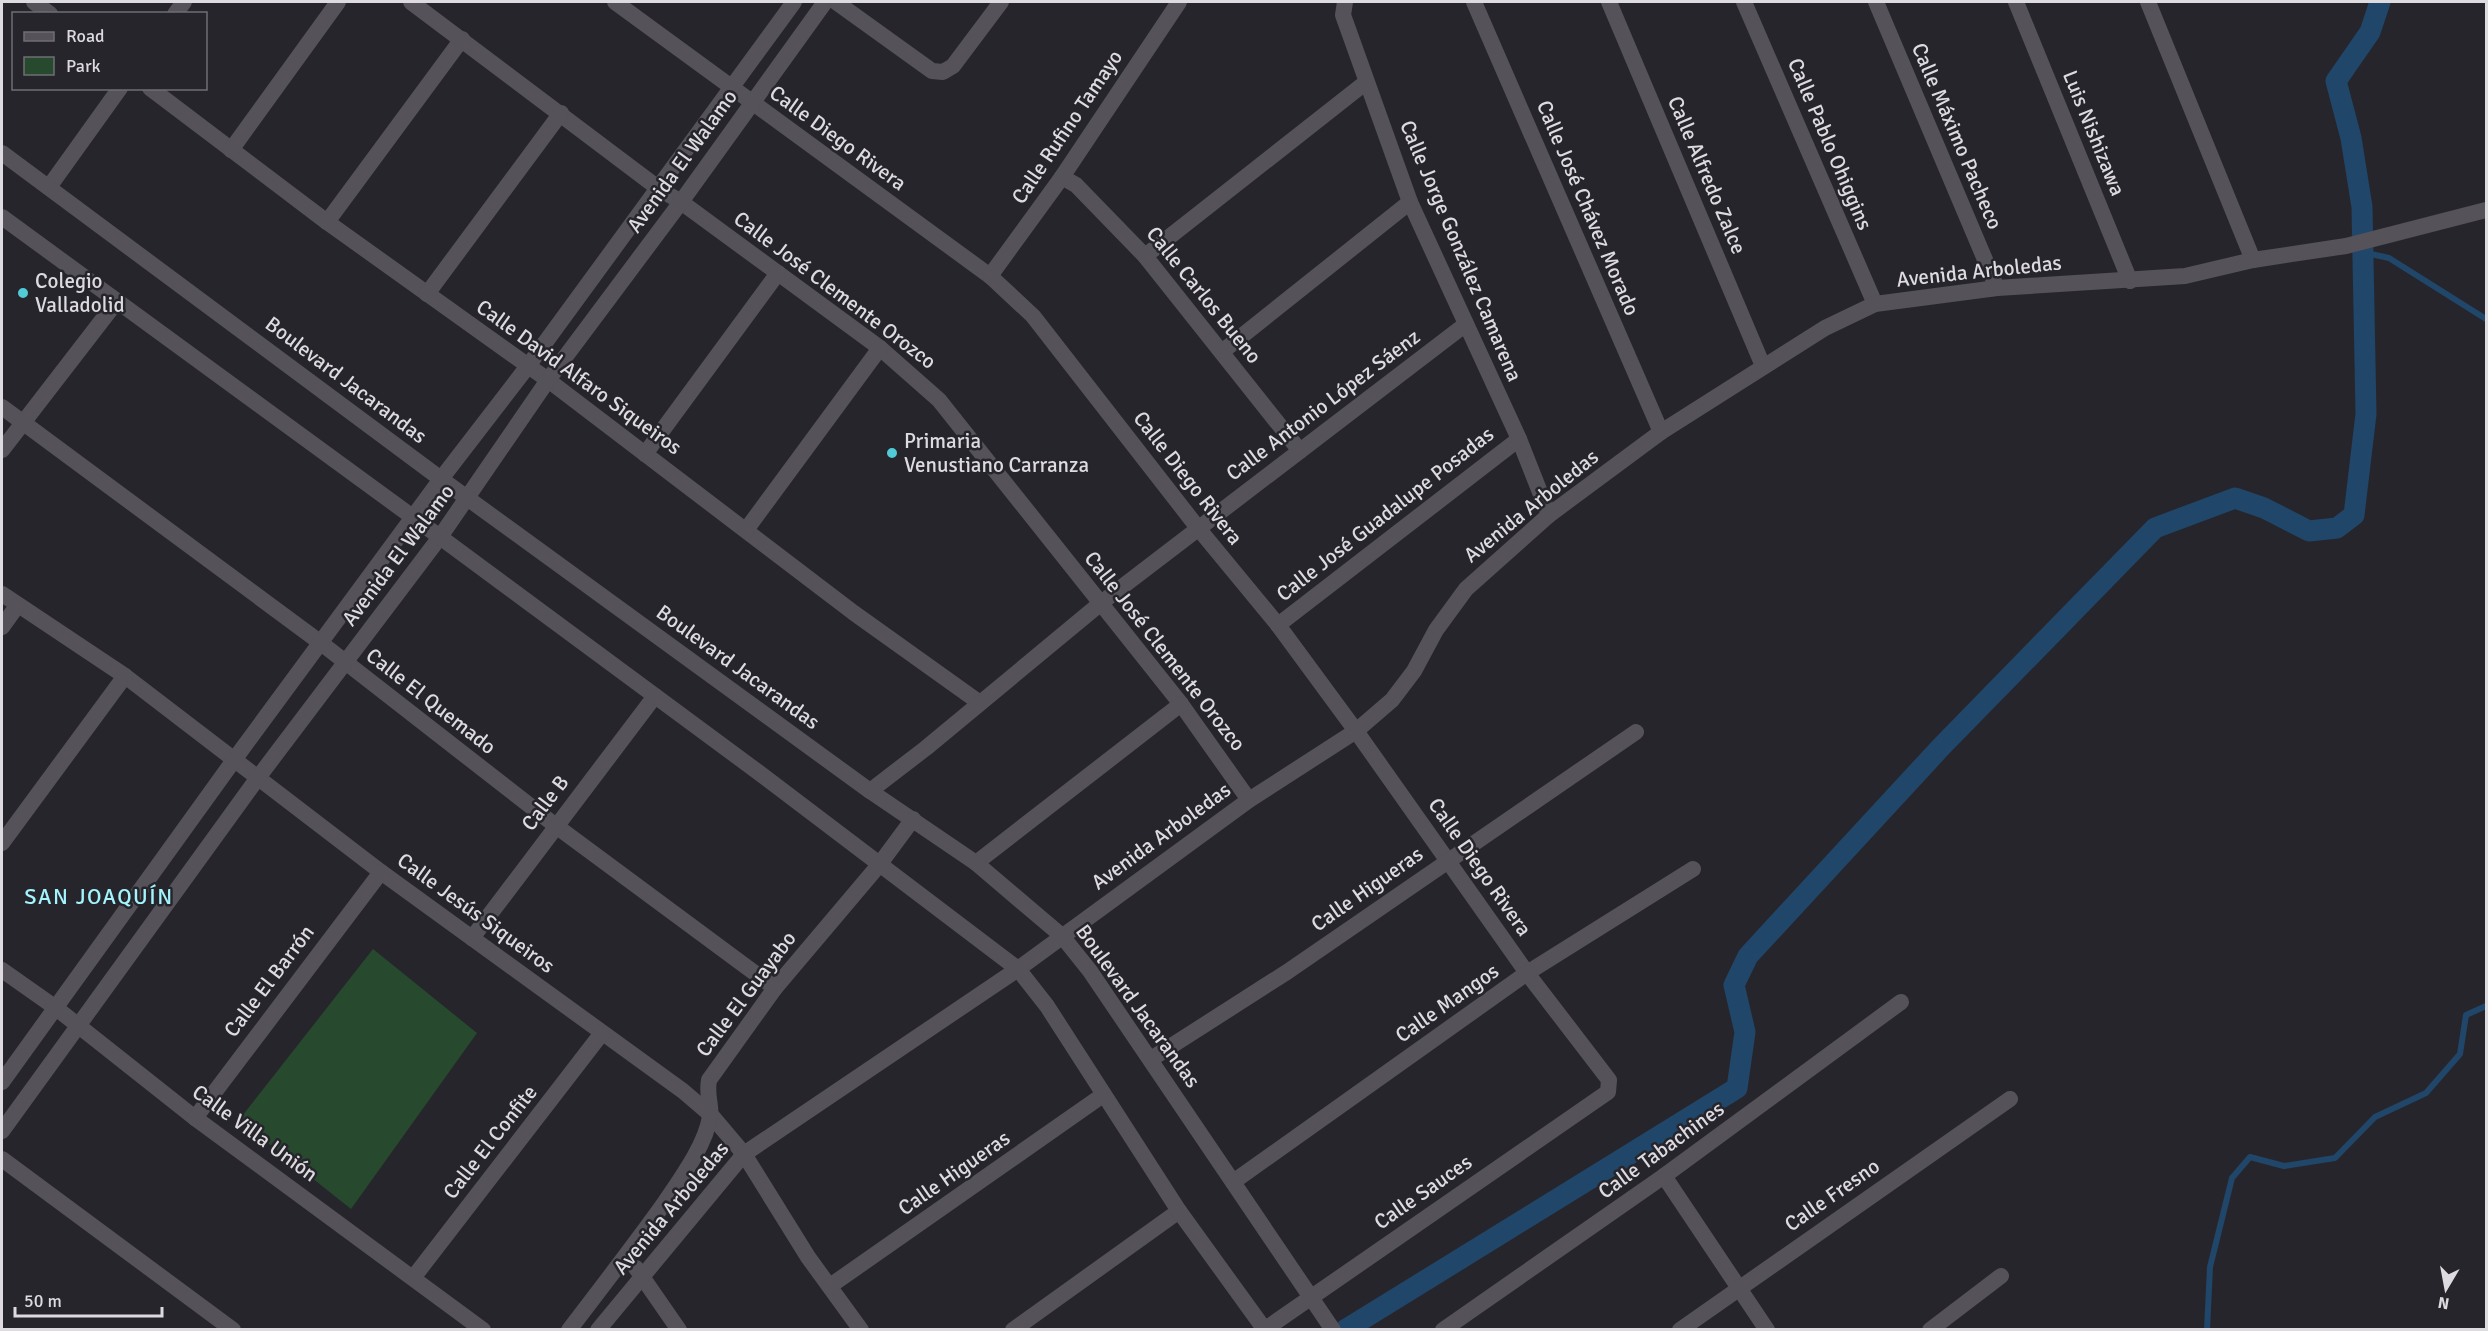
<svg xmlns="http://www.w3.org/2000/svg" width="2488" height="1331" viewBox="0 0 2488 1331" font-family="Signika,sans-serif">
  <style>
    .green { fill: #27492d }
    .lines { fill: none; stroke-linecap: round; stroke-linejoin: round }
    .stream { stroke: #204669; stroke-width: 6 }
    .canal { stroke: #204669; stroke-width: 21 }
    .minor { stroke: #55525a; stroke-width: 16 }
    .tertiary { stroke: #55525a; stroke-width: 16 }
    .secondary { stroke: #55525a; stroke-width: 16 }
    .poi-dot { fill: #52cbd8; stroke: #27252c; stroke-width: 2 }
    .labels { text-anchor: middle; stroke-width: 5; stroke-linejoin: round; paint-order: stroke }
    .street-label { font-size: 21px; fill: #dddbdf; stroke: #27252c }
    .poi-label { font-size: 21px; fill: #dddbdf; stroke: #27252c; text-anchor: start }
    .neighbourhood-label { font-size: 22px; letter-spacing: 1.5px; fill: #a3f4fd; stroke: #27252c }
  </style>
  <rect width="100%" height="100%" fill="#27252c"/>
  <!-- green -->
  <path class="green" d="M373,949L477,1033L351,1209L239,1120Z"/>
  <g class="lines">
    <!-- stream -->
    <g class="stream">
      <path d="M2362,252L2389,258L2486,319"/>
      <path d="M2207,1330L2210,1267L2232,1178L2250,1157L2284,1166L2335,1158L2375,1117L2426,1093L2460,1054L2466,1015L2486,1006"/>
    </g>
    <!-- canal -->
    <path class="canal" d="M1345,1330L1737,1088L1745,1032L1734,985L1748,956L1941,747L2155,528L2235,498L2264,508L2309,531L2337,528L2354,515L2366,414L2362,207L2351,138L2336,81L2370,32L2380,2"/>
    <!-- minor -->
    <g class="minor">
      <path d="M34,2L50,14"/>
      <path d="M411,2L658,188L681,202L880,348L939,400L1181,704L1249,800"/>
      <path d="M615,2L990,276L1033,316L1198,528L1278,625L1356,731L1527,973L1609,1080L1608,1092L1264,1330"/>
      <path d="M836,2L932,71L943,72L953,66L1001,2"/>
      <path d="M1345,2L1343,15L1410,202L1519,439L1549,515"/>
      <path d="M1474,2L1661,432"/>
      <path d="M1609,2L1763,366"/>
      <path d="M1744,2L1875,304"/>
      <path d="M1876,2L1997,288"/>
      <path d="M2016,2L2130,281"/>
      <path d="M2148,2L2253,260"/>
      <path d="M175,14L184,2"/>
      <path d="M150,88L327,222L548,380L854,613L980,703"/>
      <path d="M231,150L338,2"/>
      <path d="M1062,177L1076,185L1145,256L1300,451"/>
      <path d="M49,187L120,88"/>
      <path d="M327,222L462,39"/>
      <path d="M1145,256L1365,83"/>
      <path d="M990,276L1062,177L1179,2"/>
      <path d="M427,294L561,113"/>
      <path d="M1223,351L1410,202"/>
      <path d="M2,407L321,643L556,826L775,988"/>
      <path d="M2,450L117,301"/>
      <path d="M645,454L778,273"/>
      <path d="M746,530L880,348"/>
      <path d="M2,594L125,676L381,872L683,1091L711,1115L744,1154L808,1257L861,1330"/>
      <path d="M1278,625L1519,439"/>
      <path d="M2,627L17,606"/>
      <path d="M870,791L926,748L1101,603L1466,324"/>
      <path d="M2,843L125,676"/>
      <path d="M976,863L1181,704"/>
      <path d="M472,938L655,696"/>
      <path d="M2,970L56,1008L195,1118L483,1330"/>
      <path d="M1151,1059L1287,972L1636,732"/>
      <path d="M195,1118L381,872"/>
      <path d="M2,1159L233,1330"/>
      <path d="M1664,1176L1767,1330"/>
      <path d="M1233,1182L1527,973L1693,869"/>
      <path d="M636,1268L679,1330"/>
      <path d="M413,1278L602,1033"/>
      <path d="M830,1286L1103,1095"/>
      <path d="M569,1330C601,1288 633,1247 663,1205C679,1181 706,1145 710,1116C712,1106 706,1096 709,1080L775,988L879,865L913,819"/>
      <path d="M598,1330L744,1154L1018,969L1249,800L1356,731L1392,700L1414,671L1436,630L1466,589L1549,515L1661,432L1825,328L1875,304L1997,288L2185,276L2253,260L2346,246L2486,210"/>
      <path d="M1013,1330L1179,1211"/>
      <path d="M1443,1330L1664,1176L1901,1002"/>
      <path d="M1680,1330L2010,1099"/>
      <path d="M1930,1330L2001,1276"/>
    </g>
    <!-- tertiary -->
    <g class="tertiary">
      <path d="M2,1082L234,760L441,479L528,366L794,2"/>
      <path d="M2,1131L257,779L440,537L548,380L681,202L825,2"/>
    </g>
    <!-- secondary -->
    <g class="secondary">
      <path d="M2,153L441,479L870,791L976,863L1062,936L1090,971L1333,1330"/>
      <path d="M2,217L440,537L758,772L1018,969L1047,1006L1179,1211L1265,1330"/>
    </g>
  </g>
  <!-- markers -->
  <g class="poi-dot">
    <circle cx="23" cy="293" r="6"/>
    <circle cx="892" cy="453" r="6"/>
  </g>
  <g class="labels">
    <!-- street labels -->
    <g class="street-label">
      <text transform="translate(1067 127) rotate(-56)" y="7">Calle Rufino Tamayo</text>
      <text transform="translate(2094 133) rotate(68)" y="7">Luis Nishizawa</text>
      <text transform="translate(1957 136) rotate(67)" y="7">Calle Máximo Pacheco</text>
      <text transform="translate(838 138) rotate(36)" y="7">Calle Diego Rivera</text>
      <text transform="translate(1830 144) rotate(67)" y="7">Calle Pablo Ohiggins</text>
      <text transform="translate(682 161) rotate(-54)" y="7">Avenida El Walamo</text>
      <text transform="translate(1707 175) rotate(67)" y="7">Calle Alfredo Zalce</text>
      <text transform="translate(1588 208) rotate(67)" y="7">Calle José Chávez Morado</text>
      <text transform="translate(1461 251) rotate(67)" y="7">Calle Jorge González Camarena</text>
      <text transform="translate(1979 271) rotate(-6)" y="7">Avenida Arboledas</text>
      <text transform="translate(835 290) rotate(37)" y="7">Calle José Clemente Orozco</text>
      <text transform="translate(1204 295) rotate(51)" y="7">Calle Carlos Bueno</text>
      <text transform="translate(579 377) rotate(36)" y="7">Calle David Alfaro Siqueiros</text>
      <text transform="translate(346 380) rotate(37)" y="7">Boulevard Jacarandas</text>
      <text transform="translate(1323 405) rotate(-37)" y="7">Calle Antonio López Sáenz</text>
      <text transform="translate(1188 478) rotate(52)" y="7">Calle Diego Rivera</text>
      <text transform="translate(1531 506) rotate(-39)" y="7">Avenida Arboledas</text>
      <text transform="translate(1385 514) rotate(-38)" y="7">Calle José Guadalupe Posadas</text>
      <text transform="translate(398 555) rotate(-53)" y="7">Avenida El Walamo</text>
      <text transform="translate(1165 651) rotate(52)" y="7">Calle José Clemente Orozco</text>
      <text transform="translate(738 667) rotate(36)" y="7">Boulevard Jacarandas</text>
      <text transform="translate(431 701) rotate(38)" y="7">Calle El Quemado</text>
      <text transform="translate(545 803) rotate(-53)" y="7">Calle B</text>
      <text transform="translate(1161 836) rotate(-36)" y="7">Avenida Arboledas</text>
      <text transform="translate(1480 867) rotate(55)" y="7">Calle Diego Rivera</text>
      <text transform="translate(1367 889) rotate(-35)" y="7">Calle Higueras</text>
      <text transform="translate(476 913) rotate(36)" y="7">Calle Jesús Siqueiros</text>
      <text transform="translate(269 981) rotate(-53)" y="7">Calle El Barrón</text>
      <text transform="translate(746 994) rotate(-53)" y="7">Calle El Guayabo</text>
      <text transform="translate(1447 1003) rotate(-35)" y="7">Calle Mangos</text>
      <text transform="translate(1138 1006) rotate(54)" y="7">Boulevard Jacarandas</text>
      <text transform="translate(255 1133) rotate(36)" y="7">Calle Villa Unión</text>
      <text transform="translate(490 1142) rotate(-52)" y="7">Calle El Confite</text>
      <text transform="translate(1661 1150) rotate(-36)" y="7">Calle Tabachines</text>
      <text transform="translate(954 1173) rotate(-35)" y="7">Calle Higueras</text>
      <text transform="translate(1423 1192) rotate(-35)" y="7">Calle Sauces</text>
      <text transform="translate(1832 1195) rotate(-35)" y="7">Calle Fresno</text>
      <text transform="translate(671 1208) rotate(-50)" y="7">Avenida Arboledas</text>
    </g>
    <!-- poi labels -->
    <g class="poi-label">
      <text x="35" y="288">Colegio<tspan x="35" dy="24">Valladolid</tspan></text>
      <text x="904" y="448">Primaria<tspan x="904" dy="24">Venustiano Carranza</tspan></text>
    </g>
    <!-- neighbourhood labels -->
    <g class="neighbourhood-label">
      <text x="99" y="904">SAN JOAQUÍN</text>
    </g>
  </g>
  <!-- border -->
  <rect width="2488" height="1331" fill="none" stroke="#dddbdf" stroke-width="6"/>
  <!-- legend -->
  <rect x="12" y="12" width="195" height="78" fill="#27252c" stroke="#706e74" stroke-width="1.5"/>
  <rect x="24" y="32" width="30" height="9" fill="#55525a" stroke="#706e74" stroke-width="1.5"/>
  <text x="66" y="42" font-size="18" fill="#dddbdf">Road</text>
  <rect x="24" y="57" width="30" height="18" fill="#27492d" stroke="#706e74" stroke-width="1.5"/>
  <text x="66" y="72" font-size="18" fill="#dddbdf">Park</text>
  <!-- north arrow -->
  <g transform="translate(2446 1289) rotate(190)" stroke="#27252c" stroke-width="4.5" paint-order="stroke">
  <path d="M0-4.5L10 22L0 15L-10 22Z" fill="#dddbdf"/>
  <text y="-9" font-size="16" font-weight="bold" text-anchor="middle" fill="#dddbdf">N</text>
  </g>
  <!-- scale -->
  <path d="M15 1307v9h147v-9" fill="none" stroke="#dddbdf" stroke-width="3"/>
  <text x="24" y="1307" font-size="18" fill="#dddbdf" stroke="#27252c" stroke-width="4.5" paint-order="stroke">50 m</text>
</svg>
